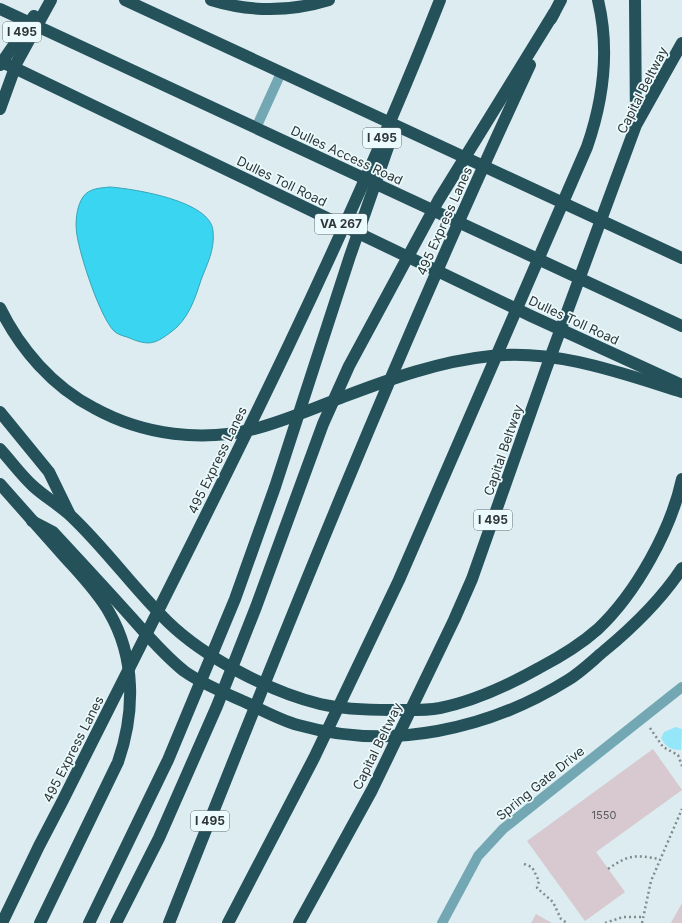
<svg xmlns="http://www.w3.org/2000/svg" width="682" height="923" viewBox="0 0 682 923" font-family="Inter,sans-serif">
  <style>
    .green { fill: #94e6f8 }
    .water { fill: #3ad5f0; stroke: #37a5b8 }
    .building { fill: #d7c9cf }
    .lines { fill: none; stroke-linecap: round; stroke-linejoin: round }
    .path { stroke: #818b8e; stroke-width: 2.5; stroke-dasharray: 2 3; stroke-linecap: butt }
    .minor { stroke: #73a7b3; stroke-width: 10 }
    .highway { stroke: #24515a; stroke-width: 12 }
    .labels { text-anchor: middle; stroke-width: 3.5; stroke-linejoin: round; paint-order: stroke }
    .number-label { font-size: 11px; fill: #5a5b5d }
    .shield { fill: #eafafd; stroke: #687172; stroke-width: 1 }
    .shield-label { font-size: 12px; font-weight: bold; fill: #303637 }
    .street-label { font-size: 13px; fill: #303637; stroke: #eafafd }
  </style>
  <rect width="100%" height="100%" fill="#dcecf0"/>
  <!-- green -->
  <path class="green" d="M676,727L682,729L681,750C670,750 666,747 661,738L664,732Z"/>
  <!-- water -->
  <path class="water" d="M110,187C135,189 211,201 213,231C215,250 207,264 201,280C195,299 188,320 171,332C154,345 148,346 127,337C123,336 117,334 114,331C100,317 80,256 77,235C75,224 76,207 83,197C89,188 101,188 110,187Z"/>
  <!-- building -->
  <g class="building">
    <path d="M653,749L682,790L596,852L625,892L585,921L527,841Z"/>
    <path d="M682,903V923H671Z"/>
    <path d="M536,914L552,923H531Z"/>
  </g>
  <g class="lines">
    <!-- path -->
    <g class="path">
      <path d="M650,728L663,747L678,755L682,766"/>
      <path d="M524,864L532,867L539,881L537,888L553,902L561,919L567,923"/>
      <path d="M608,869C629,854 635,855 660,859"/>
      <path d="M605,923L623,917H643"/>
      <path d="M642,923L651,881L682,809"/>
    </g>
    <!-- minor -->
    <g class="minor">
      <path d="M256,128L281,73"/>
      <path d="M442,923L478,856L503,829L682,687"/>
    </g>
    <!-- highway -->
    <g class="highway">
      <path d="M125,0L682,258"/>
      <path d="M211,0C250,12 290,12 329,0"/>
      <path d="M635,0L636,124"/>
      <path d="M0,9L682,326"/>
      <path d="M551,19L561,0"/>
      <path d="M0,61L531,316L682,385"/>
      <path d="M0,65L34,16"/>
      <path d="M0,109L17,62L51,0"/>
      <path d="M0,308C20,349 53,387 94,408C143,435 203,443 258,428C287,420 315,408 343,397C390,379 440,361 491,356C556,349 621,373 682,392"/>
      <path d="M0,412L49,472L69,513"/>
      <path d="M0,449C11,461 21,475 33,486C45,497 59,505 71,516C106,549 134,589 168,622C204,657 270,692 320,704C342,709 367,710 391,710C407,710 423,711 440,708C475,701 507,686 539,668C560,657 580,645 598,629C636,593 671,530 682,479"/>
      <path d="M0,484C21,508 42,531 63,555C79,573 97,591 109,612C136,658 135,713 118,762L40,923"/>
      <path d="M32,521L53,532C79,560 105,588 131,617C147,635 164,655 184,671C202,684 225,693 245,702C262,710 280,720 298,725C390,751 488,730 568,680C581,672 592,661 604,651C633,627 661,600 682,568"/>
      <path d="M2,923L39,846L63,800C195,536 332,275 440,0"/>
      <path d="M89,923L168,760L235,599L275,487L350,256L395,127"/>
      <path d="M116,923L159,838L217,706L256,607L323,424L349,366L438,201L554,13"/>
      <path d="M169,923C283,635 399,346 530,65"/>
      <path d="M228,923L314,758L399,580L587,147C604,98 610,50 598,0"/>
      <path d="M299,923L372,790L454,620L472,579L546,369L636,125L682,43"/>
    </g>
  </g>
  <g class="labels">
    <!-- number labels -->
    <g class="number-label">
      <text x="604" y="819">1550</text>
    </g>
    <!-- shield labels -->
    <g class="shield">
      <rect x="3" y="22" width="38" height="20" rx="3"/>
      <rect x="363" y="128" width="38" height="20" rx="3"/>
      <rect x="315" y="214" width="52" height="20" rx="3"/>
      <rect x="474" y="510" width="38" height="20" rx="3"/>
      <rect x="191" y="811" width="38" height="20" rx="3"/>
    </g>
    <g class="shield-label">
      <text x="22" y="36">I 495</text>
      <text x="382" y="142">I 495</text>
      <text x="341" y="228">VA 267</text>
      <text x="493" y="524">I 495</text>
      <text x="210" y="825">I 495</text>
    </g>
    <!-- street labels -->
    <g class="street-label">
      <text transform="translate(642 90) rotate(-63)" y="5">Capital Beltway</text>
      <text transform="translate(347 155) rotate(25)" y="5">Dulles Access Road</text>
      <text transform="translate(282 181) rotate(26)" y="5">Dulles Toll Road</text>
      <text transform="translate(444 221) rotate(-66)" y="5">495 Express Lanes</text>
      <text transform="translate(574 320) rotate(25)" y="5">Dulles Toll Road</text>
      <text transform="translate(503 450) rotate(-71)" y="5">Capital Beltway</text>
      <text transform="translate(217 460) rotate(-64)" y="5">495 Express Lanes</text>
      <text transform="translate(377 746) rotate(-64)" y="5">Capital Beltway</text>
      <text transform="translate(73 749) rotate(-63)" y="5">495 Express Lanes</text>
      <text transform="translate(540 783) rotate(-39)" y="5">Spring Gate Drive</text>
    </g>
  </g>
</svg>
